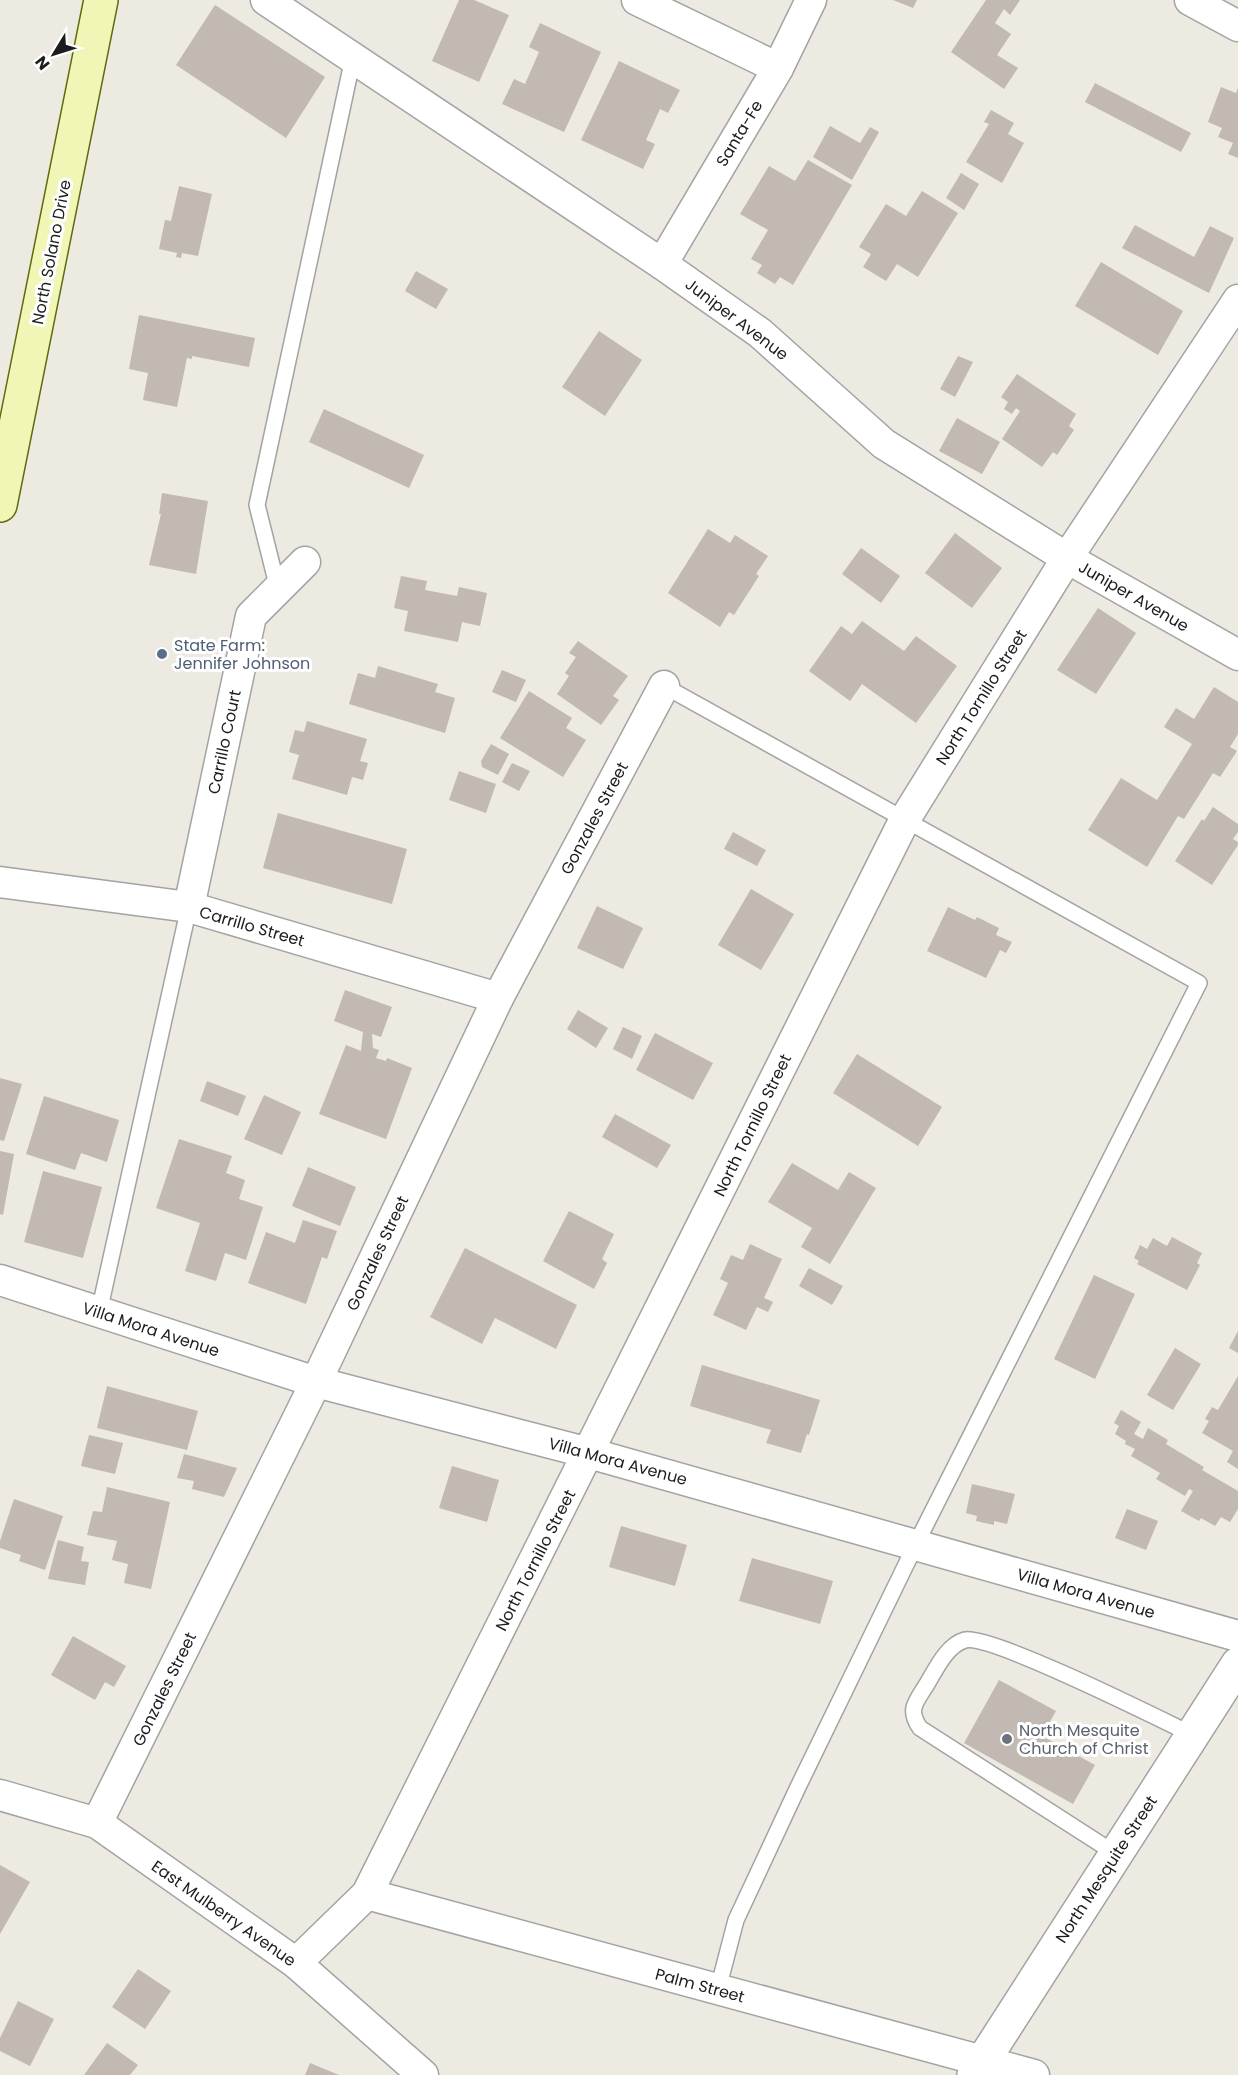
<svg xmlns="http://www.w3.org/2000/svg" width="1238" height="2075" viewBox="0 0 1238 2075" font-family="Poppins,sans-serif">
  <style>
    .building { fill: #c1b9b2 }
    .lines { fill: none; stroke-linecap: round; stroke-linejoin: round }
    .service-casing { stroke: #a3a3a3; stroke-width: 18 }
    .minor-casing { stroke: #a3a3a3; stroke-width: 33 }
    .tertiary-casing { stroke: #a3a3a3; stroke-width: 36 }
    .secondary-casing { stroke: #5f6c0a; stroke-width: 36 }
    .service { stroke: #fff; stroke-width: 15 }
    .minor { stroke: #fff; stroke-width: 30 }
    .tertiary { stroke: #fff; stroke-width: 33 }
    .secondary { stroke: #f1f6b7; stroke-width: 33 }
    .service-dot { fill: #5c6f8a; stroke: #fff; stroke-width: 2 }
    .worship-dot { fill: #6b7280; stroke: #fff; stroke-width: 2 }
    .labels { text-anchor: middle; stroke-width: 6; stroke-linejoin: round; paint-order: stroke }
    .street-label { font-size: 16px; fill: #1c1c1c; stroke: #fff }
    .service-label { font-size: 16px; fill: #4e5e75; stroke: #fff; text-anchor: start }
    .worship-label { font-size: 16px; fill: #5b616d; stroke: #fff; text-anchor: start }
  </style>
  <rect width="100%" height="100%" fill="#edeae2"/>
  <!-- building -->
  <g class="building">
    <path d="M459,0H474L509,15L479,82L432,61Z"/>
    <path d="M893,0H917L913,8Z"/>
    <path d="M986,0H1020L1010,15L1004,9L995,23L1011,34L997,55L1018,68L1004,89L951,52Z"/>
    <path d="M215,5L325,77L286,138L176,65Z"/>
    <path d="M540,23L601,52L564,132L502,104L514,79L525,84L539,52L529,47Z"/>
    <path d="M619,61L680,90L668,113L660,109L646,140L655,144L643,169L581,140Z"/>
    <path d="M1095,83L1191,133L1181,152L1085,102Z"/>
    <path d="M1221,87L1236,93L1238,88V158L1228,154L1233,143L1218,137L1222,128L1208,122Z"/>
    <path d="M991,110L1014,123L1008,134L1024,143L1002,183L966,162L989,124L984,122Z"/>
    <path d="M830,126L860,143L870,127L879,132L852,180L813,157Z"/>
    <path d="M808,160L852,185L793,285L780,277L775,284L757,273L762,265L751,259L768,230L740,214L769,166L795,181Z"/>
    <path d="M961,173L979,184L964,210L946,198Z"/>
    <path d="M179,186L212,194L198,256L182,253L181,258L176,257L177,253L159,249L165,220L171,221Z"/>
    <path d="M922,191L958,213L918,277L897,264L886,281L863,267L871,254L859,247L886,204L906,216Z"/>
    <path d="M1135,225L1194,257L1210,226L1234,238L1209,293L1122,248Z"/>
    <path d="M1101,262L1183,311L1158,355L1075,306Z"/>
    <path d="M416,271L448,289L436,309L405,291Z"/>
    <path d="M139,315L255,338L249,367L192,356V359L187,358L177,407L143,400L148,373L129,369Z"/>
    <path d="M599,331L642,360L605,416L562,387Z"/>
    <path d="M958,356L973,362L955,397L940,389Z"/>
    <path d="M1017,374L1076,414L1069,426L1074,430L1057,455L1053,452L1042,467L1002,439L1020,411L1016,408L1012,414L1004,409L1008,402L1001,397Z"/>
    <path d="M324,409L424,455L409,488L309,442Z"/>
    <path d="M957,418L1000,442L982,474L939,451Z"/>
    <path d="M162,493L208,501L196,574L149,565L161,514H159Z"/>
    <path d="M708,529L730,543L735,535L768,556L756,574L759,576L734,615L729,612L720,627L668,593Z"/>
    <path d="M955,533L1002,568L972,608L925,573Z"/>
    <path d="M861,548L900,576L881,603L842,574Z"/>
    <path d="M401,576L427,581L425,590L457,596L459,587L487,593L480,626L462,622L458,642L404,631L408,611L394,608Z"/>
    <path d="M1098,608L1136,633L1096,694L1057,670Z"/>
    <path d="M862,621L904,651L916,636L957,666L916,723L862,684L850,701L809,671L841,626L852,634Z"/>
    <path d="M578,641L628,676L613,696L619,700L601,725L557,694L569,676L565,673L576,657L569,653Z"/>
    <path d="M378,666L438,684L435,692L455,698L445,733L349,704L358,673L375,678Z"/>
    <path d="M502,670L526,680L516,702L492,692Z"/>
    <path d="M1214,687L1238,702V734L1230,747L1237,751L1220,777L1213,773L1184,819L1178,816L1147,867L1088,830L1121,778L1157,800L1192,744L1164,727L1176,708L1194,719Z"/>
    <path d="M529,691L572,718L566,728L586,740L563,777L500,738Z"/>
    <path d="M307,721L367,739L360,761L368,763L363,780L352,777L347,795L292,779L299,755L289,752L295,730L304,732Z"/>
    <path d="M491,744L509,754L498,775L482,767L481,761Z"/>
    <path d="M512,763L530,771L519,791L502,782Z"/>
    <path d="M459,771L496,784L486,813L449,800Z"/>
    <path d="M1213,807L1238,824V832L1233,839L1238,842V845L1212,885L1175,861L1202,819L1204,821Z"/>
    <path d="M278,813L407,849L392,904L263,868Z"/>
    <path d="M733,832L766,850L757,866L724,849Z"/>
    <path d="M751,889L794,914L761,970L718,945Z"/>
    <path d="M597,906L643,928L623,969L577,948Z"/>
    <path d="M948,907L975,920L977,917L999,928L996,935L1012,942L1006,953L1000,950L986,978L927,951Z"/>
    <path d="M345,990L392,1007L381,1037L372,1034L373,1048L379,1050L376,1058L386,1061L387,1058L412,1068L386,1139L319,1114L346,1045L361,1051L363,1032L334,1021Z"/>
    <path d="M578,1010L608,1028L596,1048L567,1029Z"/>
    <path d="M623,1027L642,1036L632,1059L613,1049Z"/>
    <path d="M655,1033L713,1063L693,1100L636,1070Z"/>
    <path d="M857,1054L942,1107L918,1146L833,1093Z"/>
    <path d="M0,1078L22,1084L4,1141L0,1140Z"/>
    <path d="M207,1081L246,1096L238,1116L200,1101Z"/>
    <path d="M264,1095L301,1112L282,1155L244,1139Z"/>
    <path d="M44,1096L119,1120L107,1162L81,1153L75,1170L26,1154Z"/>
    <path d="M615,1114L671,1145L657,1168L602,1137Z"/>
    <path d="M179,1139L232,1156L226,1173L245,1180L239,1199L263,1207L246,1260L225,1253L216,1281L185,1271L200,1223L156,1208Z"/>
    <path d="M0,1151L14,1154L3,1215L0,1214Z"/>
    <path d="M792,1163L838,1190L849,1172L876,1188L830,1264L801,1247L812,1228L768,1202Z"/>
    <path d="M308,1167L356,1187L340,1226L292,1206Z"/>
    <path d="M43,1171L102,1187L83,1258L24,1242Z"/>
    <path d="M569,1211L614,1234L602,1259L607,1263L594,1289L543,1261Z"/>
    <path d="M303,1220L337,1231L327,1259L322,1257L306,1304L248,1283L266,1232L295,1243Z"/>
    <path d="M1172,1237L1202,1253L1197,1263L1200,1265L1187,1290L1137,1264L1139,1261L1134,1258L1140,1245L1147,1249L1153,1238L1167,1246Z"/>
    <path d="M750,1244L782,1259L764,1298L773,1302L768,1312L757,1307L746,1330L713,1315L728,1283L720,1279L731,1255L743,1260Z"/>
    <path d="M465,1248L577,1305L556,1349L495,1318L482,1344L430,1317Z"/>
    <path d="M809,1268L843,1286L832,1305L799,1286Z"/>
    <path d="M1094,1275L1135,1294L1095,1379L1054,1359Z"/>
    <path d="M1238,1331V1353L1229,1348Z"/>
    <path d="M1175,1348L1201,1364L1173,1410L1147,1395Z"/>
    <path d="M702,1365L820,1400L809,1435L807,1434L801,1453L766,1443L771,1430L690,1406Z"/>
    <path d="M1238,1376V1469L1227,1462L1233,1451L1202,1433L1209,1421L1205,1419L1212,1407L1218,1410Z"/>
    <path d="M107,1386L198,1411L187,1450L97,1428Z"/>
    <path d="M1121,1410L1141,1422L1134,1434L1143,1439L1148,1428L1168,1440L1166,1444L1204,1467L1202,1470L1238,1491V1509L1230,1522L1221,1517L1215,1526L1201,1518L1199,1521L1181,1511L1193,1491L1189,1489L1185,1496L1156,1479L1160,1473L1131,1456L1135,1449L1125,1444L1126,1441L1115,1434L1119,1426L1114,1423Z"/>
    <path d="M89,1435L123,1443L115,1474L81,1466Z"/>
    <path d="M184,1454L237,1468L224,1497L192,1489L194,1481L177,1478Z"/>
    <path d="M452,1466L499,1480L487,1522L439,1508Z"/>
    <path d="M972,1484L1015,1494L1007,1524L994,1521V1525L976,1521L977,1516L966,1513Z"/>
    <path d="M107,1487L170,1502L151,1589L124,1583L128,1564L112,1560L117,1541L87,1535L93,1511L102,1512Z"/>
    <path d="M14,1499L63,1516L45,1570L19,1561L21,1555L0,1548V1541Z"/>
    <path d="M1127,1509L1158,1521L1146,1550L1115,1538Z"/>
    <path d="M621,1526L687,1545L675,1586L609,1567Z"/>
    <path d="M58,1540L84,1547L81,1561L89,1562L85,1585L48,1579Z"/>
    <path d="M752,1558L833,1581L820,1624L739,1601Z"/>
    <path d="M73,1636L126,1666L114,1687L105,1682L95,1700L51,1675Z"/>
    <path d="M999,1680L1056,1711L1042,1736L1095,1765L1073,1804L964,1743Z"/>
    <path d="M0,1865L30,1882L0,1934Z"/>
    <path d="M138,1969L171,1991L145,2029L112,2007Z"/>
    <path d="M18,2001L54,2019L30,2066L0,2051V2038Z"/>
    <path d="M107,2043L138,2065L130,2075H84Z"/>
    <path d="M310,2063L339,2075H305Z"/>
  </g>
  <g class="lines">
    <!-- service casing -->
    <g class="service-casing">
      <g id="service">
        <path d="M278,589L257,505L353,58"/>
        <path d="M664,686L1199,983L916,1544L798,1787L736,1920L718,1989"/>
        <path d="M99,1312L189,907"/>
        <path d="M1116,1854L920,1728C907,1709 916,1702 927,1684C936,1669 947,1645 965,1640C990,1634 1160,1719 1193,1735"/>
      </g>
    </g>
    <!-- minor casing -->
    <g class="minor-casing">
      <g id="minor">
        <path d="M266,0L662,264L760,333L884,444L1067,558L1238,655"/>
        <path d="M637,0L778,68"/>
        <path d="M1190,0L1238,26"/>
        <path d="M662,264L778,68L811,0"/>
        <path d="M0,882L189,907L498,998"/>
        <path d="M189,907L251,616L305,562"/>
        <path d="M0,1280L316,1382L589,1453L1238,1636"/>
        <path d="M0,1795L97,1823L296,1963L423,2075"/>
        <path d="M97,1823L316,1382L498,998L664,686"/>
        <path d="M367,1894L1034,2075"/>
        <path d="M296,1963L367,1894L905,819L1067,558L1238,300"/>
      </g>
    </g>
    <!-- tertiary casing -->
    <g class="tertiary-casing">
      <path id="tertiary" d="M974,2075L1238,1664"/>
    </g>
    <!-- secondary casing -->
    <g class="secondary-casing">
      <path id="secondary" d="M0,505L101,0"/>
    </g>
    <!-- service -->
    <use href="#service" class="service"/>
    <!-- minor -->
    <use href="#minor" class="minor"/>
    <!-- tertiary -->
    <use href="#tertiary" class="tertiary"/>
    <!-- secondary -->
    <use href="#secondary" class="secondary"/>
  </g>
  <!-- markers -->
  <circle class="service-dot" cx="162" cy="654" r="6"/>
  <circle class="worship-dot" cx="1007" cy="1739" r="6"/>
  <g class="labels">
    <!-- street labels -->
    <g class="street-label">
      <text transform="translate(739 133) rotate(-59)" y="6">Santa-Fe</text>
      <text transform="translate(51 252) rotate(-79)" y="6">North Solano Drive</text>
      <text transform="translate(737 319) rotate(37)" y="6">Juniper Avenue</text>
      <text transform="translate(1134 596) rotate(30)" y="6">Juniper Avenue</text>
      <text transform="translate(981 697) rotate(-58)" y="6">North Tornillo Street</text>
      <text transform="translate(224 742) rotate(-78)" y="6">Carrillo Court</text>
      <text transform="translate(594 818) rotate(-62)" y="6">Gonzales Street</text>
      <text transform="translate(252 926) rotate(16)" y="6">Carrillo Street</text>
      <text transform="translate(752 1125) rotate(-64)" y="6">North Tornillo Street</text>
      <text transform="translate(377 1253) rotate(-65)" y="6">Gonzales Street</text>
      <text transform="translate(151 1329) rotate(18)" y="6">Villa Mora Avenue</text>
      <text transform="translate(618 1461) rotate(15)" y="6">Villa Mora Avenue</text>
      <text transform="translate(535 1560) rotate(-63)" y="6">North Tornillo Street</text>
      <text transform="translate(1086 1593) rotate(16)" y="6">Villa Mora Avenue</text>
      <text transform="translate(164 1689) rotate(-64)" y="6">Gonzales Street</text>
      <text transform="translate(1106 1869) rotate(-57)" y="6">North Mesquite Street</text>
      <text transform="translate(224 1913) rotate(35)" y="6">East Mulberry Avenue</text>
      <text transform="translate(700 1985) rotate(15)" y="6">Palm Street</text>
    </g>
    <!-- service labels -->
    <g class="service-label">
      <text x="174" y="651">State Farm:<tspan x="174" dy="18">Jennifer Johnson</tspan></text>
    </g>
    <!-- worship labels -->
    <g class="worship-label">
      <text x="1019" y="1736">North Mesquite<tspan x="1019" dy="18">Church of Christ</tspan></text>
    </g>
  </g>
  <!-- north arrow -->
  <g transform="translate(54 54) rotate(232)" stroke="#ffffff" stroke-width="4.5" paint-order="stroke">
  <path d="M0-4.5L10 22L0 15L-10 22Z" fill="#1c1c1c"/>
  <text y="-9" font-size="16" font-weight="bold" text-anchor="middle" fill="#1c1c1c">N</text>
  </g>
</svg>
